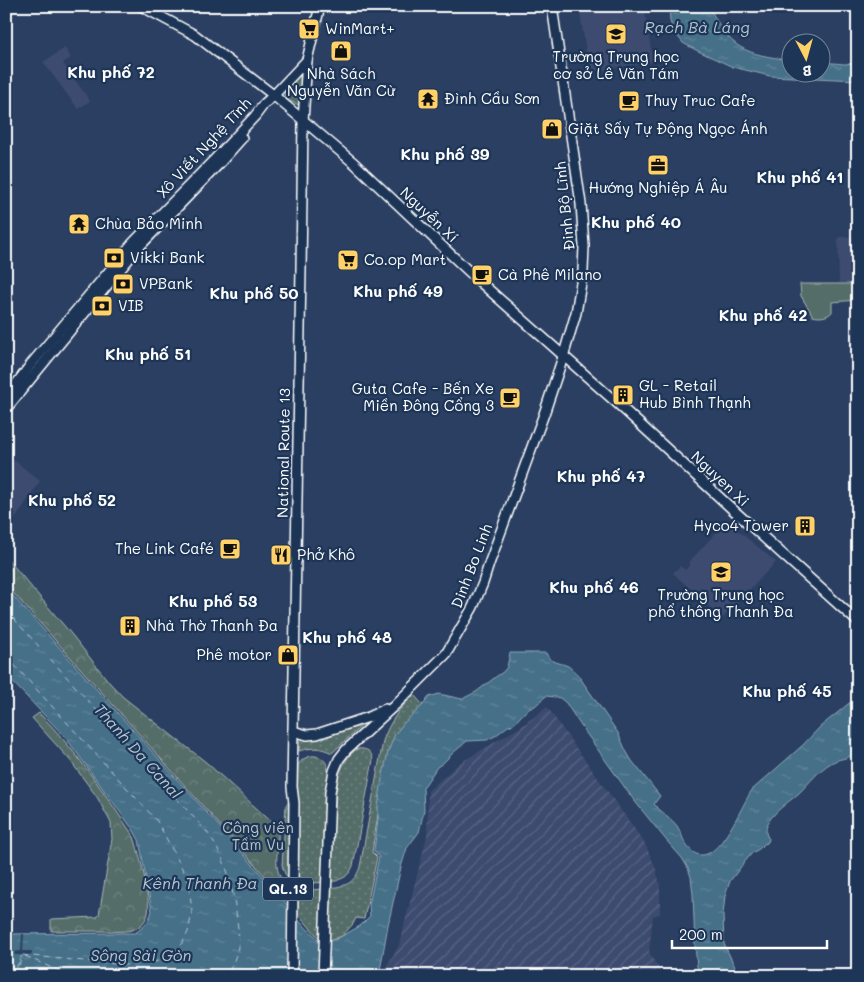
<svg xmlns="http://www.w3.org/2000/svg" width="864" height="982" viewBox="0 0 864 982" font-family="Mali,sans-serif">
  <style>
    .built { fill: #3c4b6f }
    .industrial { fill: url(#industrial-furrows) }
    .grass { fill: url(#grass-dots); stroke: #aab6b4 }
    .forest { fill: url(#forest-crowns); stroke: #aab6b4 }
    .pitch { fill: #556d69; stroke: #aab6b4 }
    .water { fill: url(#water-ripples); stroke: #8fa9b8 }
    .pier { fill: #2b3f62 }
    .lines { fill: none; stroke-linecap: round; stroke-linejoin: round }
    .ferry { stroke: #b5c6cf; stroke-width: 1; stroke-dasharray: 6 5; stroke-linecap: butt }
    .secondary-casing { stroke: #fff; stroke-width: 12 }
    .primary-casing { stroke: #fff; stroke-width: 12 }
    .secondary { stroke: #1d3557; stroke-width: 9 }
    .primary { stroke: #1d3557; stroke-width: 9 }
    .labels { text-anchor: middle; stroke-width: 4.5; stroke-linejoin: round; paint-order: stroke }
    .shield { fill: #1d3557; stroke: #bbc2cd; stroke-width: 1 }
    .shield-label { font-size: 14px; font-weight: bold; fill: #fff }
    .poi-label { font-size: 15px; fill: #fff; stroke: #1d3557; text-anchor: start }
    .street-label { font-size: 15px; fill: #fff; stroke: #1d3557 }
    .park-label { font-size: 15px; fill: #bbc5c3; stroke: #1d3557 }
    .water-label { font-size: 16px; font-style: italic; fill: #b5c6cf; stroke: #1d3557 }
    .neighbourhood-label { font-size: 16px; font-weight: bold; fill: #fff; stroke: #1d3557 }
  </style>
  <defs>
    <pattern id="industrial-furrows" width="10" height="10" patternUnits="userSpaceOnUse" patternTransform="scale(1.25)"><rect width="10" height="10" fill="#3c4b6f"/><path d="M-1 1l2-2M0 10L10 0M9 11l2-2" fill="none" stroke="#596685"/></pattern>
    <pattern id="grass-dots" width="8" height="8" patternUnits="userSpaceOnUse" patternTransform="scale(1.25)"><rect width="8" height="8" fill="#556d69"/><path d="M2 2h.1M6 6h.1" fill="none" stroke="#6e8380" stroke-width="1.8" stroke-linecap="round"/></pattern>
    <pattern id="forest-crowns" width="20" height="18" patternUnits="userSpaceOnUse" patternTransform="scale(1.25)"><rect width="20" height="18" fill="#556d69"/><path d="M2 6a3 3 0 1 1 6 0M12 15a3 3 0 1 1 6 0" fill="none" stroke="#6e8380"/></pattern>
    <pattern id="water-ripples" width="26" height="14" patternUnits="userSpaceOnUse" patternTransform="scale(1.25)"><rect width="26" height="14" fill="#457088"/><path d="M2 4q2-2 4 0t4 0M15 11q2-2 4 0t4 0" fill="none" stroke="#61859a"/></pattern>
  </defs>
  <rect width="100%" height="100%" fill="#2b3f62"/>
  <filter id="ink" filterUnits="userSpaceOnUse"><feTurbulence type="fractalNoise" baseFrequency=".02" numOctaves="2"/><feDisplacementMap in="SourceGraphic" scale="10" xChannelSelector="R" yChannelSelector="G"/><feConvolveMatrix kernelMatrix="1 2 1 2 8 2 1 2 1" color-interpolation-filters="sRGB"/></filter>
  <g filter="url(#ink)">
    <!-- built -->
    <g class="built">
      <path d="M579,6H644L653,62L589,72Z"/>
      <path d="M65,48L71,58L63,63L90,101L78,109L43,62Z"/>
      <path d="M838,237H858V283H839Z"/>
      <path d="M14,460L40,481L6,533V471Z"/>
      <path d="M729,523L776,562L722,619L673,573L680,566L685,570L690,565V561L724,524Z"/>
    </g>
    <!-- industrial -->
    <path class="industrial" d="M547,707L644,842L655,866L660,884V914L653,916L649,952L663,976H381L399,945L427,836L428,791L458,764L522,726Z"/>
    <!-- grass -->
    <g class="grass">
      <path d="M414,695L423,705L399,729L388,752L372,852L377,857L364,919L356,918L353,924L342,936L332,940L322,938L318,937L288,902V886C291,888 295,889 299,890C308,891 342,888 349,883C355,879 358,873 360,867L383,741C390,721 399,709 414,695Z"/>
      <path d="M368,720L332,753C320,747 312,747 299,751L300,738L324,736Z"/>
      <path d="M357,749C366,748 372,751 373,760L353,866L350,872L345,877L336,881L303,884L293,881L290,879L285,874L282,865L286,806L287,803L297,802L298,765C301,760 308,755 315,756C320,756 325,760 327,765C330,774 326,807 326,818H334C337,797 333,780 346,761C349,756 352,752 357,749Z"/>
    </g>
    <!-- forest -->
    <g class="forest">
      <path d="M302,72L299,105L289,101L284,95L288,87Z"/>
      <path d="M6,557L72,635L109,682L123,697L207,763L276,826C279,832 278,836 278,842C277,858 273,874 288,886V902L171,770L6,585Z"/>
      <path d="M39,713C76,750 105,794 134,837C139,852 151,899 148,913C147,919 142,925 137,928C127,933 113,931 102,931C85,931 68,931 51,931V919L97,917L99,915L112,839L111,823L97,797L69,759L32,718Z"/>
    </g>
    <!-- pitch -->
    <path class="pitch" d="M800,284H858V300L832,302V312C828,317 819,318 813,316L801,296Z"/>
    <!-- water -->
    <g class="water">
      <path d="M669,6H709C730,50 745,54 791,60L792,72H822V62L844,64L858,63V80L770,76L733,67L696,50L683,43L673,30L670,21Z"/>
      <path d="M6,588L225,833L281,897L301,923L318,939L326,940H335L360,926L370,916L369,905L379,857L374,851L378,819V807L382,779L388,752L395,734L403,724L423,705L429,697L439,694L462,699L476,692L497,676L503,672L507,667L510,653H546C550,663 559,662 568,666C572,669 575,672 578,675L618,733L626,751L632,761L660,796L654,804C660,811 672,819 677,826C683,835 683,845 693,852C717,870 742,804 752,790L803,745L820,727L858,696V749C847,762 843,756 831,763C819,770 810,782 800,792C790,802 765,816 766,832C766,835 768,837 769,839L768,842L764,844L759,849L752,853L743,864L730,881L725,896L723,915L724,944L735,967V976H698L695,946L693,894L691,877L688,868L682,858L666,840L633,799L581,726L566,703L560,698L555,697L546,696L535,706L527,710L521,716L513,725L508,726L495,736L487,740L467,741L453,753L443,763L437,767L423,788L424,810L419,832L407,848L401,867L388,925L379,976H6V934L135,933C144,927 149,922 152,911L139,840L134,831L66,738L6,675Z"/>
    </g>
    <!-- pier -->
    <g class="pier">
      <path d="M287,901L296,912L295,976H286Z"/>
      <path d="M22,934H24L23,951H32V955H15L14,952L21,951Z"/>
    </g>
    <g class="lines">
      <!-- ferry -->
      <g class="ferry">
        <path d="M6,610L207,832C226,860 231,878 236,912C237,923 240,935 238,947C236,957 232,967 226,976"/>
        <path d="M6,656L157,821L180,864L189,883L192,912L188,932L182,944L168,958L148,964L126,965L22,955"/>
        <path d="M25,956L70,976"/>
        <path d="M9,976L14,972L22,956"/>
        <path d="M17,976L21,958"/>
      </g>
      <!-- secondary casing -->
      <g class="secondary-casing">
        <g id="secondary">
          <path d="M141,6L195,35L272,94L354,163L479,281L618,404L730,507L858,622"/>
          <path d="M6,398L32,363L132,244L213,161L255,116L264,104L274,95L307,60"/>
          <path d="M6,409L137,249L218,165L242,138"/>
        </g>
      </g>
      <!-- primary casing -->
      <g class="primary-casing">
        <g id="primary">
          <path d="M293,731L307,735L317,734L369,717L385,709"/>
          <path d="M292,976L294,803L292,787L301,270L303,121L307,60L320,6"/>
          <path d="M323,976L330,792L334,771L339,759L346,750L395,705L446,654L473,607L483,583L489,564L544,414L563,357L576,313L583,271L584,246L581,204L552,6"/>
        </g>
      </g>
      <!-- secondary -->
      <use href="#secondary" class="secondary"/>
      <!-- primary -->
      <use href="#primary" class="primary"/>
    </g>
  </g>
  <!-- icons -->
  <defs>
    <g id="supermarket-square" transform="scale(1.125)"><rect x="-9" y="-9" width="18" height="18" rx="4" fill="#ffd166" stroke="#1d3557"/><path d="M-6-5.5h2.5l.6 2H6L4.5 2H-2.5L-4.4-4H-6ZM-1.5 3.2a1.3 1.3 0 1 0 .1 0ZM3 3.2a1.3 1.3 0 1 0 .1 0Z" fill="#111"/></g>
    <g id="school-square" transform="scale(1.125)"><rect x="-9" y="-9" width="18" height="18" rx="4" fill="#ffd166" stroke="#1d3557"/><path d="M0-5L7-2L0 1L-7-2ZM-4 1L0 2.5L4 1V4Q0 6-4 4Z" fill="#111"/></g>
    <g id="shop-square" transform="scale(1.125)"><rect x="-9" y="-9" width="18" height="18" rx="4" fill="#ffd166" stroke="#1d3557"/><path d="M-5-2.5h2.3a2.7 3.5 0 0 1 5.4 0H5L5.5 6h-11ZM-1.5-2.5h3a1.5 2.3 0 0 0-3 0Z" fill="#111"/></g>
    <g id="temple-square" transform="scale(1.125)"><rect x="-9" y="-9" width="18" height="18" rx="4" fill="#ffd166" stroke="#1d3557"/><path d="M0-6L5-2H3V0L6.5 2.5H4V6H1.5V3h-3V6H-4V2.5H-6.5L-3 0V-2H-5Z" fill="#111"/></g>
    <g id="cafe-square" transform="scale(1.125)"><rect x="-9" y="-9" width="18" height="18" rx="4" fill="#ffd166" stroke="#1d3557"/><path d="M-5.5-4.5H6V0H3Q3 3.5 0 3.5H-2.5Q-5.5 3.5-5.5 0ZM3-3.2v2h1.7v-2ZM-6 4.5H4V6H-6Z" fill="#111"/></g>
    <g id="office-square" transform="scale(1.125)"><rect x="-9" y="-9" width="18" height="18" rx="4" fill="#ffd166" stroke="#1d3557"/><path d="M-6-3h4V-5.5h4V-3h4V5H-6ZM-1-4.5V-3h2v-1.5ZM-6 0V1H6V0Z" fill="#111"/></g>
    <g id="bank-square" transform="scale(1.125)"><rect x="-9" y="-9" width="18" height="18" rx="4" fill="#ffd166" stroke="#1d3557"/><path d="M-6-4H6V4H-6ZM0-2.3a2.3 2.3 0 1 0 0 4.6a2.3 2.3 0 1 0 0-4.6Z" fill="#111"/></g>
    <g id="building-square" transform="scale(1.125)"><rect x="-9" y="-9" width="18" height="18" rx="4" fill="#ffd166" stroke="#1d3557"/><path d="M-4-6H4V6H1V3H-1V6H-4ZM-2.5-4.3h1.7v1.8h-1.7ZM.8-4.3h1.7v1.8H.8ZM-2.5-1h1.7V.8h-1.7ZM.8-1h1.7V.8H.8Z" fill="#111"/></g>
    <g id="restaurant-square" transform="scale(1.125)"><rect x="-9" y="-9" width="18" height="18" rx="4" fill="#ffd166" stroke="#1d3557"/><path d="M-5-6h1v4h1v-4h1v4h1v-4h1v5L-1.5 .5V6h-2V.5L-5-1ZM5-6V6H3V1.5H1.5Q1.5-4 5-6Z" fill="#111"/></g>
  </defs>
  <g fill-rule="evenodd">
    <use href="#supermarket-square" x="309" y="29"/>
    <use href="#school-square" x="616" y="34"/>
    <use href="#shop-square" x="341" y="51"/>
    <use href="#temple-square" x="428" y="99"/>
    <use href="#cafe-square" x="629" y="101"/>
    <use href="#shop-square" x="552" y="129"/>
    <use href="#office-square" x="658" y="165"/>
    <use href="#temple-square" x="79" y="224"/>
    <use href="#bank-square" x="114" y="258"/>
    <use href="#supermarket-square" x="348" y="260"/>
    <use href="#cafe-square" x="482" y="275"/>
    <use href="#bank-square" x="123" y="284"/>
    <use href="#bank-square" x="102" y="306"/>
    <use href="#building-square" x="623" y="395"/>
    <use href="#cafe-square" x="510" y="398"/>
    <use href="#building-square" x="805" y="526"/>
    <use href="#cafe-square" x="230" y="549"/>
    <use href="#restaurant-square" x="281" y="555"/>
    <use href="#school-square" x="721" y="572"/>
    <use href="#building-square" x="130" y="626"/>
    <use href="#shop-square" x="288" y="655"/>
  </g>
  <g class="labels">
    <!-- shield labels -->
    <rect class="shield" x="263" y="877.5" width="50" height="23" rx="4"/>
    <g class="shield-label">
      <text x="288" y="894">QL.13</text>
    </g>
    <!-- poi labels -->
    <g class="poi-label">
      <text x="325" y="34">WinMart+</text>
      <text x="616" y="62" text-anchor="middle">Trường Trung học<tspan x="616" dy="17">cơ sở Lê Văn Tám</tspan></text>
      <text x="341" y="79" text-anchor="middle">Nhà Sách<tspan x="341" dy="17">Nguyễn Văn Cừ</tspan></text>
      <text x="444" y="104">Đình Cầu Sơn</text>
      <text x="645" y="106">Thuy Truc Cafe</text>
      <text x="568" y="134">Giặt Sấy Tự Động Ngọc Ánh</text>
      <text x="658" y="193" text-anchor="middle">Hướng Nghiệp Á Âu</text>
      <text x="95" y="229">Chùa Bảo Minh</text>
      <text x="130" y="263">Vikki Bank</text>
      <text x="364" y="265">Co.op Mart</text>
      <text x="498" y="280">Cà Phê Milano</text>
      <text x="139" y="289">VPBank</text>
      <text x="118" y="311">VIB</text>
      <text x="639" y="391">GL - Retail<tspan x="639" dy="17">Hub Bình Thạnh</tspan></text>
      <text x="494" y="394" text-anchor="end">Guta Cafe - Bến Xe<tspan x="494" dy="17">Miền Đông Cổng 3</tspan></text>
      <text x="789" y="531" text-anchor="end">Hyco4 Tower</text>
      <text x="214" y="554" text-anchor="end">The Link Café</text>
      <text x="297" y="560">Phở Khô</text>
      <text x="721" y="600" text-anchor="middle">Trường Trung học<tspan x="721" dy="17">phổ thông Thanh Đa</tspan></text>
      <text x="146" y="631">Nhà Thờ Thanh Đa</text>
      <text x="272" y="660" text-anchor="end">Phê motor</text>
    </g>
    <!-- street labels -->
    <g class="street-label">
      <text transform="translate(204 148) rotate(-47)" y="5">Xô Viết Nghệ Tĩnh</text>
      <text transform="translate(565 206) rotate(-96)" y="5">Đinh Bộ Lĩnh</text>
      <text transform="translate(429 215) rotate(43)" y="5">Nguyễn Xí</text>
      <text transform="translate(284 453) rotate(-89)" y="5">National Route 13</text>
      <text transform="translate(720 479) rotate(43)" y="5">Nguyen Xi</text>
      <text transform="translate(472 566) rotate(-69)" y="5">Dinh Bo Linh</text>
    </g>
    <!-- park labels -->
    <g class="park-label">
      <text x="258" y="833">Công viên<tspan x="258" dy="17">Tầm Vu</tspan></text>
    </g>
    <!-- water labels -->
    <g class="water-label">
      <text x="697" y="33">Rạch Bà Láng</text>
      <text transform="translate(138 751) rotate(48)" y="6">Thanh Da Canal</text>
      <text x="200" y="889">Kênh Thanh Đa</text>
      <text x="141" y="961">Sông Sài Gòn</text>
    </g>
    <!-- neighbourhood labels -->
    <g class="neighbourhood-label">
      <text x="111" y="78">Khu phố 72</text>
      <text x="445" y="160">Khu phố 39</text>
      <text x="800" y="183">Khu phố 41</text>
      <text x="636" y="228">Khu phố 40</text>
      <text x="398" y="297">Khu phố 49</text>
      <text x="254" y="299">Khu phố 50</text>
      <text x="763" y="321">Khu phố 42</text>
      <text x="148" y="360">Khu phố 51</text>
      <text x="601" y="482">Khu phố 47</text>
      <text x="72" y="506">Khu phố 52</text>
      <text x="594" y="593">Khu phố 46</text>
      <text x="213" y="607">Khu phố 53</text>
      <text x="347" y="643">Khu phố 48</text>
      <text x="787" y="697">Khu phố 45</text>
    </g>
  </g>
  <!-- margin -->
  <rect width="864" height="982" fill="none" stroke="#1d3557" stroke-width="25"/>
  <rect x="12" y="12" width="839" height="957" fill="none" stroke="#fff" stroke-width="2" filter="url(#ink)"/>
  <!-- north arrow -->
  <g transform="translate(806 58) rotate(174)"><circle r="24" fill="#1d3557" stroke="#77869a"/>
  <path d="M0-4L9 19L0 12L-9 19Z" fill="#ffd166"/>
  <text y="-8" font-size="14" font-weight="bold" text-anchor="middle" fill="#ffffff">B</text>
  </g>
  <!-- scale -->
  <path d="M672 940v8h155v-8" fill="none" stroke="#ffffff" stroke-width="2.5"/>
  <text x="679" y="940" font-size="15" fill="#ffffff" stroke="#1d3557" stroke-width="4" paint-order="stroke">200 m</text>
</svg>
